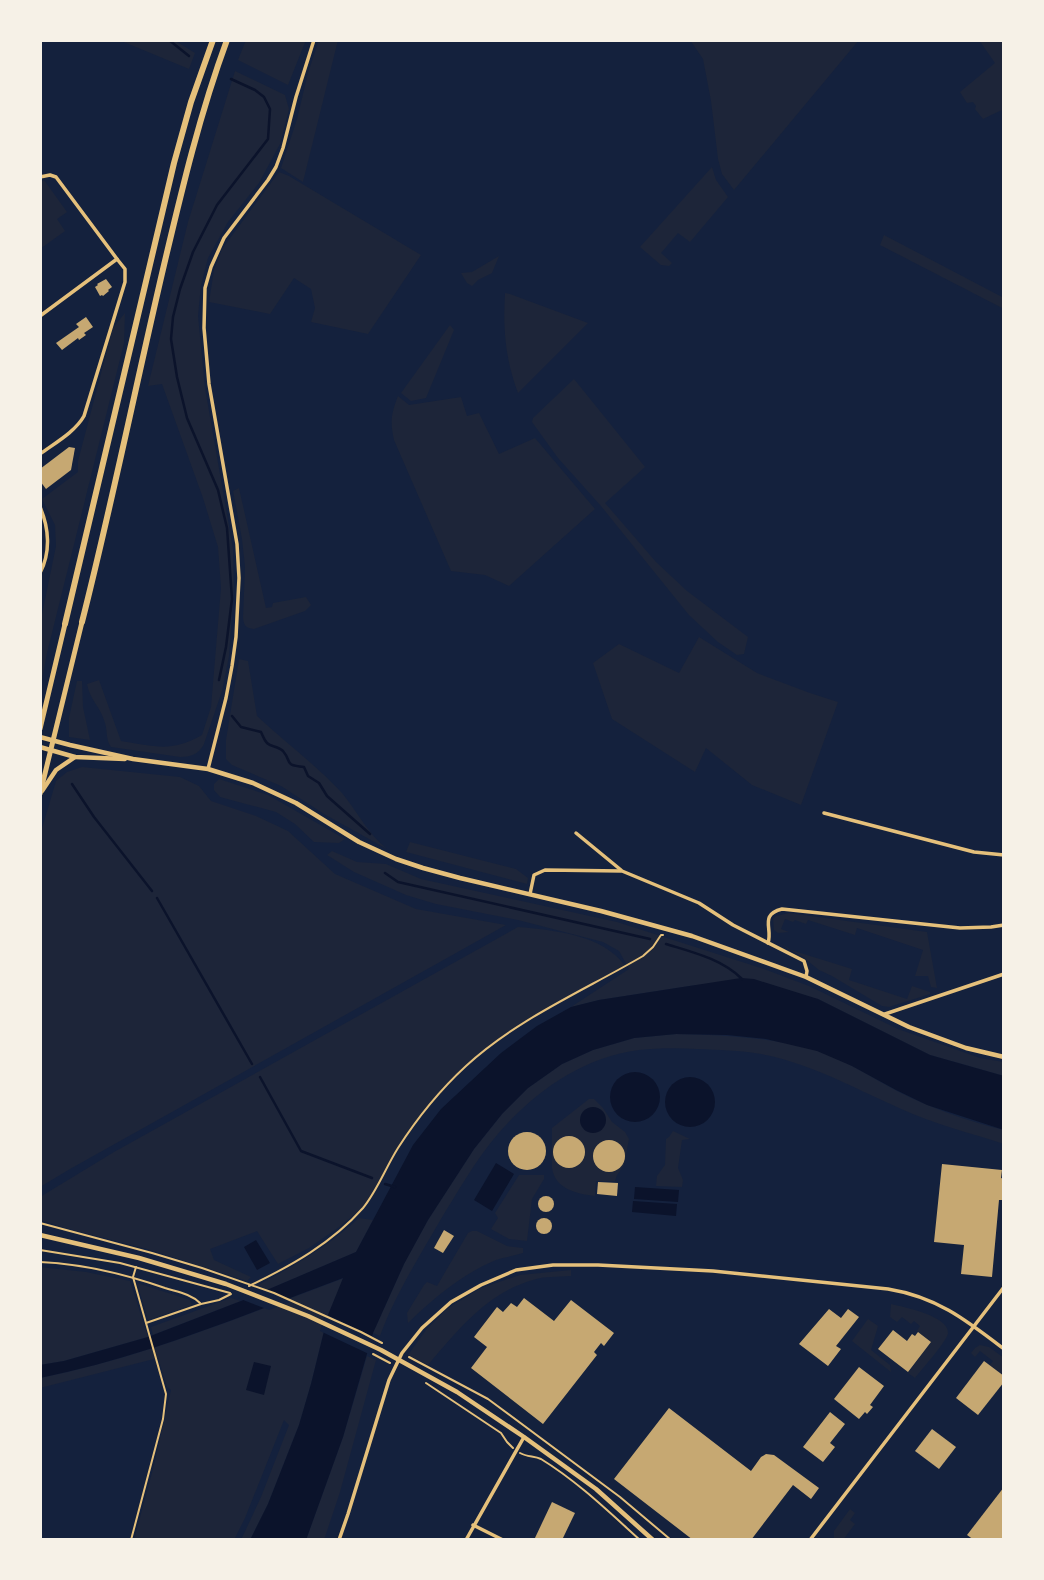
<svg xmlns="http://www.w3.org/2000/svg" width="1044" height="1580" viewBox="0 0 1044 1580" font-family="Raleway,sans-serif">
  <style>
    .green { fill: #1d2539 }
    .water { fill: #0b132b }
    .pier { fill: #14213d }
    .lines { fill: none; stroke-linecap: round; stroke-linejoin: round }
    .stream { stroke: #0b132b; stroke-width: 2.5 }
    .building { fill: #c6a872 }
    .path { stroke: #e5c07b; stroke-width: 2 }
    .minor { stroke: #e5c07b; stroke-width: 3.5 }
    .tertiary { stroke: #e5c07b; stroke-width: 4.5 }
    .primary { stroke: #e5c07b; stroke-width: 5 }
    .trunk { stroke: #e5c07b; stroke-width: 6 }
  </style>
  <rect width="100%" height="100%" fill="#14213d"/>
  <!-- green -->
  <g class="green">
    <path d="M119,40H174L195,53L189,69Z"/>
    <path d="M246,40H306L288,85L238,60Z"/>
    <path d="M319,40H338L303,182L281,168L297,119L308,73Z"/>
    <path d="M690,40H859L734,190L722,174L718,159L711,101L703,59Z"/>
    <path d="M979,40H1004V109L983,119L975,109L976,106L973,102L967,103L960,92L995,63Z"/>
    <path d="M235,71L285,95L289,109L280,144L259,183L228,222L208,258L201,285L198,316L205,388L233,549L234,586L229,656L222,691L204,744C199,754 191,757 180,757L111,747C105,739 108,729 104,720C99,705 90,700 87,684L99,680L121,741C154,746 171,753 202,735L211,707L221,588L218,547L203,498L162,384L148,386L188,222Z"/>
    <path d="M712,167L716,180L728,197L690,242L678,233L661,253L672,263L669,266L661,265L640,247Z"/>
    <path d="M279,172L289,176L421,255L368,334L311,322L315,308L311,289L294,278L270,314L209,302L214,270L222,249Z"/>
    <path d="M44,180L67,212L57,219L65,231L40,249V183Z"/>
    <path d="M884,235L1004,298V309L880,245Z"/>
    <path d="M499,256L492,273L478,280L472,286L467,283L461,273L472,272Z"/>
    <path d="M505,293L510,294L588,323L518,393C505,358 503,330 505,293Z"/>
    <path d="M125,313L124,343L47,653L40,691V624L56,546L55,525L42,499L78,472V461L113,328Z"/>
    <path d="M450,325L454,330L426,398L411,401L401,393Z"/>
    <path d="M574,379L645,467L605,503L656,562L687,591L748,637L744,654L737,655L718,642L689,615L601,506L558,458L532,422L533,418Z"/>
    <path d="M398,396L409,405L461,397L467,416L479,413L499,454L535,438L595,509L509,586L485,575L451,571L394,440C390,422 391,414 398,396Z"/>
    <path d="M239,488L266,608L272,607L273,603L306,597L311,605L305,611L254,629C246,628 244,626 243,618L245,567L242,539L233,491Z"/>
    <path d="M699,637L757,673L810,693L838,702L801,805L752,785L706,748L695,772L612,719L593,663L619,644L679,673Z"/>
    <path d="M239,659L248,661L257,716C285,742 316,765 342,793C357,811 368,834 387,849L324,814L281,786L232,765L226,759V740Z"/>
    <path d="M77,681H82L83,707L90,740L69,737V718Z"/>
    <path d="M82,767L180,777L199,786L211,801L256,816L288,831L335,874L416,909L506,925L70,1169L40,1187V835L56,781L67,772Z"/>
    <path d="M219,779L268,795L345,839L339,843L314,842L295,824L276,812L220,797L214,790V784Z"/>
    <path d="M410,842L516,869L528,878L527,884L406,852Z"/>
    <path d="M332,851L357,862L386,864L421,879L617,922L764,969L809,986L898,1029L980,1058L1004,1062V1076L930,1055L818,999L696,985L599,1000L571,1007L629,969L619,951L603,942L518,920L436,904L406,895L354,872L327,855Z"/>
    <path d="M789,913L927,932L937,988L931,987L928,976H915L923,950L857,928L855,935L808,920L806,924L795,920L793,922L785,919L781,929L789,932L778,933L774,930L773,919L776,916Z"/>
    <path d="M518,927C554,930 604,935 625,966L549,1007L501,1039L466,1066L417,1120L397,1149L365,1206L339,1227L309,1248L278,1264L257,1231L210,1249L214,1260L251,1277L247,1281L147,1249L65,1228L40,1220V1197L114,1152Z"/>
    <path d="M781,943L791,950L852,969L849,980L907,999L912,986L930,992V994L889,1007L882,1006L832,976L819,970L803,957L788,949Z"/>
    <path d="M676,1034C723,1035 769,1037 815,1050C845,1059 870,1077 897,1091C931,1108 967,1121 1004,1130V1144C977,1135 949,1128 923,1118C869,1097 819,1065 761,1054C740,1050 718,1050 697,1049C678,1048 658,1048 639,1050C582,1057 533,1093 497,1135C477,1158 457,1193 441,1219C419,1257 395,1295 380,1336L373,1333L404,1264L428,1220L474,1149L502,1114L528,1088L562,1064L593,1050L634,1038Z"/>
    <path d="M589,1099H594L603,1108L612,1122L625,1132L629,1139L624,1165L617,1175L615,1181H596L595,1196C577,1194 555,1189 552,1168V1128Z"/>
    <path d="M673,1131L690,1139L682,1140L678,1168L683,1180L682,1187L656,1186L657,1176L665,1165L666,1139L669,1137Z"/>
    <path d="M519,1175H544V1179L532,1199L527,1241L509,1239L491,1229L498,1218L495,1213Z"/>
    <path d="M359,1218L373,1220L356,1252L267,1290L258,1285C296,1265 327,1247 359,1218Z"/>
    <path d="M472,1231H477L507,1246L523,1248V1253C514,1256 505,1257 496,1260C462,1274 434,1298 408,1323L407,1313L424,1285L427,1282L437,1286L468,1233Z"/>
    <path d="M40,1267L86,1272L130,1281L148,1337L64,1361L40,1365Z"/>
    <path d="M571,1270V1276C558,1277 544,1276 533,1280C487,1293 458,1330 428,1365L408,1355L426,1330L448,1308L481,1288L520,1275Z"/>
    <path d="M344,1278L328,1315L311,1384L299,1425L268,1504L250,1540H241L261,1497L289,1425L284,1420L245,1518L234,1540H134L154,1465L171,1390L167,1387L158,1358L40,1388V1378C145,1357 244,1315 344,1278Z"/>
    <path d="M137,1283L190,1300L192,1305L148,1320Z"/>
    <path d="M231,1298L241,1301L153,1335L151,1327Z"/>
    <path d="M891,1304C904,1307 949,1316 948,1333C948,1340 921,1370 915,1378L908,1373L931,1342L917,1331L920,1326L914,1321L911,1324L902,1317L897,1322L890,1317Z"/>
    <path d="M868,1319L878,1326L871,1350L890,1365L891,1372L852,1341Z"/>
    <path d="M980,1345L989,1347L1004,1358V1375L990,1365L993,1361L980,1351L975,1357L971,1353L975,1348Z"/>
    <path d="M367,1356L376,1360L340,1492L324,1540H306L343,1437Z"/>
    <path d="M850,1509L855,1513L850,1520L855,1524L843,1540H834V1531Z"/>
  </g>
  <!-- water -->
  <g class="water">
    <path d="M741,978L754,979L818,999L930,1055L1004,1076V1130L927,1105L896,1090L852,1066L817,1051L766,1039L727,1035L676,1034L634,1038L593,1050L562,1064L528,1088L502,1114L474,1149L428,1220L404,1264L373,1333L343,1437L306,1540H250L268,1504L299,1425L311,1384L328,1315L343,1278C244,1315 145,1357 40,1378V1365L64,1361L148,1337L241,1301L356,1252L413,1145L441,1109L501,1053L537,1026L571,1007L599,1000Z"/>
    <circle cx="635" cy="1097" r="25"/>
    <circle cx="690" cy="1102" r="25"/>
    <circle cx="593" cy="1120" r="13"/>
    <path d="M496,1163L514,1174L492,1211L474,1200Z"/>
    <path d="M635,1187L679,1190L678,1202L634,1199Z"/>
    <path d="M633,1201L677,1204L676,1216L632,1212Z"/>
    <path d="M256,1240L270,1263L257,1270L244,1247Z"/>
    <path d="M254,1362L271,1366L264,1395L246,1390Z"/>
  </g>
  <!-- pier -->
  <g class="pier">
    <path d="M262,1288L274,1293L293,1301L269,1310L238,1298Z"/>
    <path d="M325,1314L376,1338L371,1355L320,1331Z"/>
  </g>
  <g class="lines">
    <!-- stream -->
    <g class="stream">
      <path d="M169,40L189,56"/>
      <path d="M219,680L226,647L232,599L227,528L218,490L187,418L177,377L171,339L173,317L180,289L193,252L217,205L268,139L270,109L264,97L255,90L231,79"/>
      <path d="M232,716L241,727L261,732C263,736 264,740 267,743C271,747 278,746 283,751C293,763 283,765 304,767L308,776L319,783L327,796L370,834"/>
      <path d="M72,784L94,817L152,891"/>
      <path d="M385,873L398,882L650,939"/>
      <path d="M157,898L252,1064"/>
      <path d="M666,944C692,952 722,959 742,979"/>
      <path d="M260,1077L301,1151L372,1178"/>
      <path d="M385,1184L395,1187"/>
    </g>
  </g>
  <!-- building -->
  <g class="building">
    <path d="M106,279L112,287L108,290L109,291L103,296L102,295L100,296L95,287L98,285L97,284Z"/>
    <path d="M86,317L93,327L84,333L86,335L79,340L78,338L62,350L56,343L79,327L76,324Z"/>
    <path d="M69,447L75,448L71,470L46,489L40,481V469Z"/>
    <circle cx="527" cy="1151" r="19"/>
    <circle cx="569" cy="1152" r="16"/>
    <circle cx="609" cy="1156" r="16"/>
    <path d="M942,1164L1002,1170L1001,1178L1004,1179V1200H999L992,1277L961,1274L964,1245L934,1242Z"/>
    <path d="M598,1182L618,1183L617,1196L597,1194Z"/>
    <circle cx="546" cy="1204" r="8"/>
    <circle cx="544" cy="1226" r="8"/>
    <path d="M444,1230L454,1236L443,1253L434,1248Z"/>
    <path d="M524,1298L554,1321L571,1300L614,1333L604,1346L601,1343L594,1352L597,1355L543,1424L471,1368L487,1347L474,1337L497,1307L503,1312L511,1303L517,1307Z"/>
    <path d="M829,1309L841,1318L848,1309L859,1317L836,1346L841,1349L828,1366L799,1344Z"/>
    <path d="M893,1330L907,1341L912,1334L915,1336L918,1332L931,1342L908,1372L878,1349Z"/>
    <path d="M984,1361L1004,1376V1382L978,1415L956,1398Z"/>
    <path d="M859,1367L884,1386L870,1405L873,1407L867,1414L865,1412L859,1419L834,1399Z"/>
    <path d="M669,1408L751,1471L761,1457L766,1454L774,1455L819,1488L811,1499L793,1485L751,1540H693L614,1479Z"/>
    <path d="M830,1412L845,1424L830,1443L835,1447L823,1462L803,1447Z"/>
    <path d="M932,1429L956,1447L939,1469L915,1451Z"/>
    <path d="M1004,1487V1540H974L967,1535Z"/>
    <path d="M552,1502L575,1513L562,1540H534Z"/>
  </g>
  <g class="lines">
    <!-- path -->
    <g class="path">
      <path d="M40,1223L152,1253L202,1268L274,1293L361,1332L382,1343"/>
      <path d="M40,1250L120,1263L230,1293"/>
      <path d="M40,1262C83,1264 125,1274 165,1288C178,1292 191,1294 200,1303"/>
      <path d="M249,1286C291,1266 332,1243 363,1208C377,1191 386,1167 398,1148C416,1120 441,1089 466,1066C517,1019 583,991 643,956L653,947L661,935H663"/>
      <path d="M146,1323L201,1304L219,1300L231,1294"/>
      <path d="M373,1354L390,1363"/>
      <path d="M409,1357L488,1399L620,1497L671,1540"/>
      <path d="M426,1383L501,1433L507,1442L513,1448"/>
      <path d="M520,1453C527,1457 534,1456 541,1459C577,1481 609,1512 640,1540"/>
      <path d="M131,1540L163,1419L166,1394L133,1277L136,1267"/>
    </g>
    <!-- minor -->
    <g class="minor">
      <path d="M40,177L50,175L56,177L117,259L40,316"/>
      <path d="M40,454C55,443 75,432 84,416L125,282V269L117,259"/>
      <path d="M40,507C49,528 51,552 40,573"/>
      <path d="M208,769L226,698L232,666L236,637L239,578L237,544L209,384L204,328L205,288L211,267L224,238L268,180L276,167L283,148L296,97L314,40"/>
      <path d="M824,813L974,852L1004,855"/>
      <path d="M576,833L621,870"/>
      <path d="M530,894L534,875L545,870L622,871L699,903L733,925L804,961L807,971L806,977"/>
      <path d="M768,943C773,928 759,915 782,909L960,928L991,927L1004,925"/>
      <path d="M885,1014L1004,974"/>
      <path d="M473,1525L503,1540"/>
      <path d="M339,1540L348,1514L389,1380L402,1353L422,1328L451,1302L481,1285L516,1270L553,1265H598L713,1271L888,1289C937,1297 966,1320 1004,1349"/>
      <path d="M466,1540L524,1437"/>
      <path d="M810,1540L1004,1287"/>
    </g>
    <!-- tertiary -->
    <g class="tertiary">
      <path d="M40,737L70,745L133,759L208,769L253,783L296,803L359,842L396,859L423,868L460,878L601,911L692,936L806,977L909,1027L966,1048L1004,1057"/>
      <path d="M40,747L75,757L125,759"/>
      <path d="M42,791L56,770L75,757"/>
      <path d="M40,1235L139,1258L226,1284L308,1316L381,1350L457,1392L524,1437L596,1489L653,1540"/>
    </g>
    <!-- primary -->
    <g class="primary">
      <path d="M40,729L65,624"/>
      <path d="M40,794L82,622"/>
    </g>
    <!-- trunk -->
    <g class="trunk">
      <path d="M82,622C112,504 136,384 164,265C182,189 200,113 227,40"/>
      <path d="M65,624L174,163L191,102L213,40"/>
    </g>
  </g>
  <!-- border -->
  <rect width="1044" height="1580" fill="none" stroke="#f6f1e7" stroke-width="84"/>
</svg>
